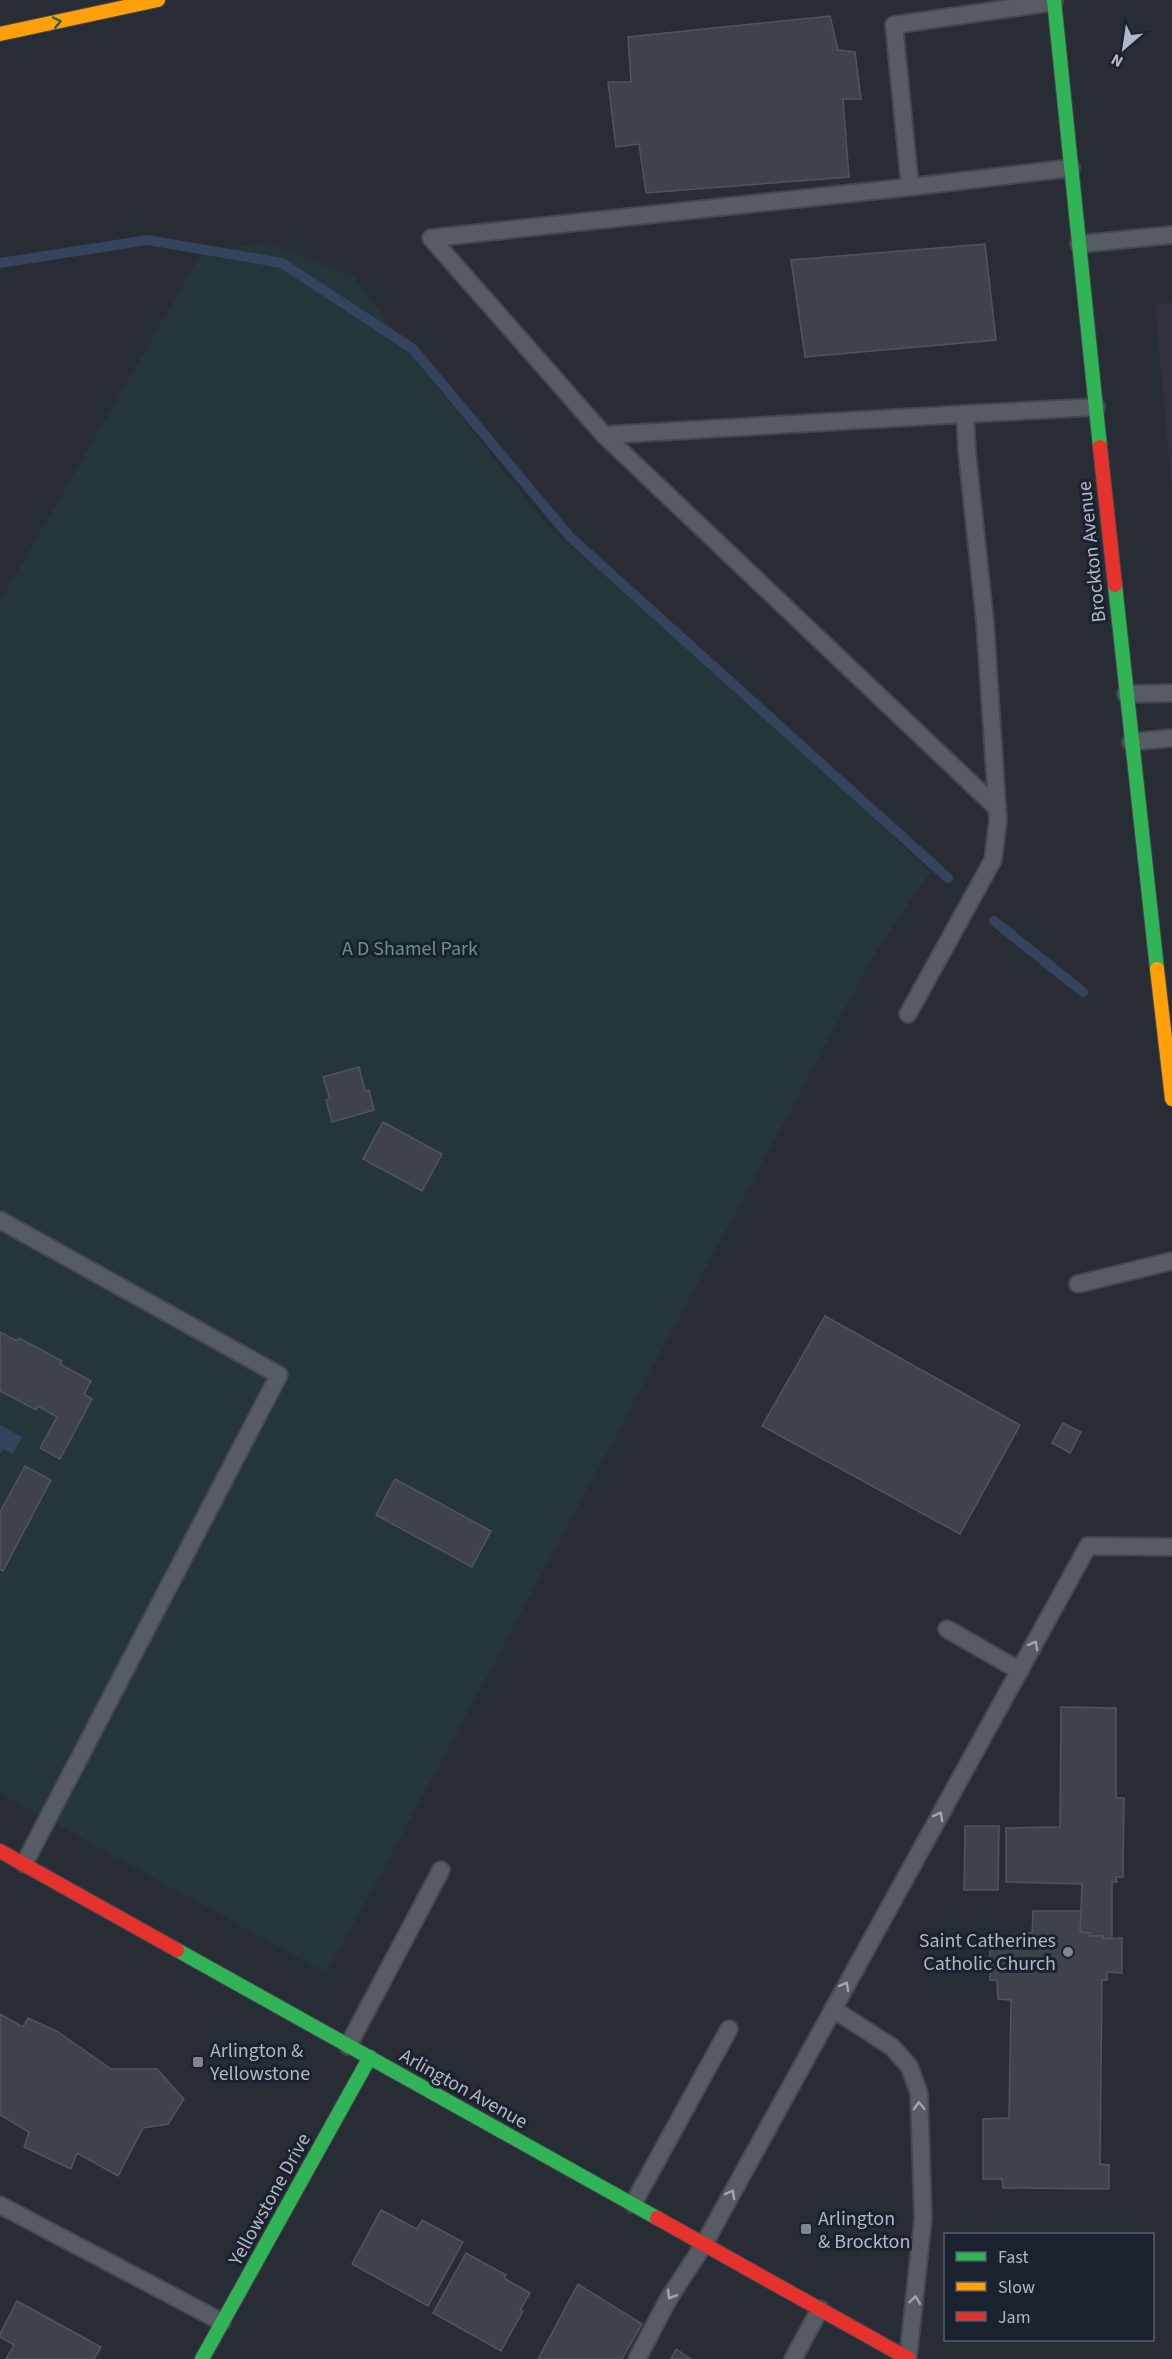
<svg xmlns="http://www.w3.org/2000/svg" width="1172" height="2359" viewBox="0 0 1172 2359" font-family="'Source Sans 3',sans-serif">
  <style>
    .medical { fill: #33313e }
    .green { fill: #25363a }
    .water { fill: #35435d }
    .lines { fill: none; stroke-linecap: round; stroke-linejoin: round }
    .stream { stroke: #35435d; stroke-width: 10 }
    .building { fill: #3f424a; stroke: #50545c; stroke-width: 1.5 }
    .lane-casing { stroke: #44474d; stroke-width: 20 }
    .fast-casing { stroke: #44474d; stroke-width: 16 }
    .slow-casing { stroke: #44474d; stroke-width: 16 }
    .jam-casing { stroke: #44474d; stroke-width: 16 }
    .lane { stroke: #575b63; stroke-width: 16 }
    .fast { stroke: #30b455; stroke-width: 14 }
    .slow { stroke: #ff9f0a; stroke-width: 14 }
    .jam { stroke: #e5322d; stroke-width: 14 }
    .oneway { stroke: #246440 }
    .oneway2 { stroke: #9fa5b2 }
    .poi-dot { fill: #818693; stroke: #1b222f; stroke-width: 2 }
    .labels { text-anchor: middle; stroke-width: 6; stroke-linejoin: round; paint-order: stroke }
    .street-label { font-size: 20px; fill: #b1b7c6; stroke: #1b222f }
    .park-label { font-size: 20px; fill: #689777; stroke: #1b222f }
    .poi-label { font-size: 20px; fill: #b1b7c6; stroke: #1b222f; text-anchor: start }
  </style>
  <rect width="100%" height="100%" fill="#282c34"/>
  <!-- medical -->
  <path class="medical" d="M1172,303V491L1155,304Z"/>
  <!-- green -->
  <path class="green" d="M267,243L353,276L428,376L551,530L738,688L930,872L872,958L375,1885L326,1973L0,1793V602L202,252Z"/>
  <!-- water -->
  <path class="water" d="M0,1425L22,1437L13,1454L3,1449L0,1454Z"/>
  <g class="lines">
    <!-- stream -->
    <g class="stream">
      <path d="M0,263L148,240L282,263L413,349L570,537L948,878"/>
      <path d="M994,921L1083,992"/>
    </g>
  </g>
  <!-- building -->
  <g class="building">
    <path d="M830,16L838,50L855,52L861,99H843L849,177L646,193L639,144L616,147L608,82H631L628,37Z"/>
    <path d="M985,244L996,340L805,357L791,260Z"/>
    <path d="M359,1067L365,1091L369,1090L374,1110L332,1122L326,1100L330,1099L323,1077Z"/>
    <path d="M383,1122L442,1154L422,1191L363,1159Z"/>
    <path d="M825,1316L1020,1425L960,1534L762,1426Z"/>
    <path d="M0,1332L17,1341L19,1338L62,1361L60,1364L91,1381L84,1394L92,1399L60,1459L40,1448L57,1417L38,1406L36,1410L0,1391Z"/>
    <path d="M1063,1423L1081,1432L1070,1453L1052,1443Z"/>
    <path d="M25,1466L51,1480L3,1571L0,1569V1512Z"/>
    <path d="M395,1479L491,1531L472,1567L376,1515Z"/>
    <path d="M1061,1707L1116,1708V1798H1124L1123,1877H1116L1117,1882H1112V1939H1103V1936H1090V1933L1080,1932L1082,1884L1006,1882V1828L1060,1827Z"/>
    <path d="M965,1826H999L998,1890H964Z"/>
    <path d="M1033,1911H1081L1080,1932L1090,1933V1936H1103V1939L1122,1938V1973L1107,1972V1980H1102L1100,2164L1109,2165V2189L1003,2188L1002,2179H983V2119L1009,2118L1011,2000L998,1999L997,1980H990V1937L1012,1938V1935L1022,1936V1932L1032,1933Z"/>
    <path d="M0,2014L23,2027L28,2018L58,2032L111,2069H157L184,2099L168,2124L143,2128L118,2176L77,2153L71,2169L24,2147L29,2132L0,2115Z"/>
    <path d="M381,2210L417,2229L422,2220L463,2242L428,2306L352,2264Z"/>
    <path d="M466,2253L506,2275L504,2278L530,2293L520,2310L523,2311L501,2351L433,2313Z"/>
    <path d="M578,2284L642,2324L622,2359H538Z"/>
    <path d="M17,2301L101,2347L94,2359H6L14,2345L0,2337V2334Z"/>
    <path d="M676,2349L691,2359H671Z"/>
  </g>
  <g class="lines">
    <!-- lane casing -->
    <g class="lane-casing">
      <g id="lane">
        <path d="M1054,2L894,25L910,187L1071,168"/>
        <path d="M910,187L431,238L604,435L965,414"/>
        <path d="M1079,244L1172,235"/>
        <path d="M604,435L997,808"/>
        <path d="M1126,694L1172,693"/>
        <path d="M1131,742L1172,738"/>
        <path d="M908,1014L993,860L998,820L985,622L967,452L965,414L1096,407"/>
        <path d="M0,1220L279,1375L24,1864"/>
        <path d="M1078,1284L1172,1261"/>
        <path d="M947,1629L1020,1671"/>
        <path d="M833,2009L892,2047L909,2066L919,2093L923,2219L908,2358"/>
        <path d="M348,2046L441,1870"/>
        <path d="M633,2204L729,2029"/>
        <path d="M0,2205L222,2322"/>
        <path d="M637,2359L669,2298L703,2246L1088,1546L1172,1547"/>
        <path d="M793,2359L820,2309"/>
      </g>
    </g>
    <!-- fast casing -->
    <g class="fast-casing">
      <g id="fast">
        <path d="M1054,0L1100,447"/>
        <path d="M1115,585L1157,969"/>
        <path d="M177,1950L657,2218"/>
        <path d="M202,2359L370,2057"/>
      </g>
    </g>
    <!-- slow casing -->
    <g class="slow-casing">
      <g id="slow">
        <path d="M0,34L158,0"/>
        <path d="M1157,969L1172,1099"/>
      </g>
    </g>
    <!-- jam casing -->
    <g class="jam-casing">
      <g id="jam">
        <path d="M1100,447L1115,585"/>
        <path d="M0,1851L177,1950"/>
        <path d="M657,2218L909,2359"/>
      </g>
    </g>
    <!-- lane -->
    <use href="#lane" class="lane"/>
    <!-- fast -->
    <use href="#fast" class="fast"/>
    <!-- slow -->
    <use href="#slow" class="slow"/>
    <!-- jam -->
    <use href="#jam" class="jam"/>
  </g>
  <!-- one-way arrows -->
  <defs><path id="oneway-chevron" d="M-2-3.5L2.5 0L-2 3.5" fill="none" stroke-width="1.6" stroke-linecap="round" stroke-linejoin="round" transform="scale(1.5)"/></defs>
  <use class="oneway" href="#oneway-chevron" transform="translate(57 22) rotate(-12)"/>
  <g class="oneway2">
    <use href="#oneway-chevron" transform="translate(1034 1645) rotate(-61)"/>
    <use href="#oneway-chevron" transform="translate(939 1816) rotate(-61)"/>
    <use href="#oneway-chevron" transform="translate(845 1986) rotate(-61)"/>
    <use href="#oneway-chevron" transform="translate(919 2106) rotate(-92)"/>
    <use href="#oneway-chevron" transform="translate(731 2194) rotate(-61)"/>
    <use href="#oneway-chevron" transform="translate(671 2295) rotate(121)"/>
    <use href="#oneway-chevron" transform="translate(915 2300) rotate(-83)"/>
  </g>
  <!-- markers -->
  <g class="poi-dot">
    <circle cx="1068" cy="1952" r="6"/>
    <rect x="192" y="2056" width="12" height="12" rx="3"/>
    <rect x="800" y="2223" width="12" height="12" rx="3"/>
  </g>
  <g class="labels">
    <!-- street labels -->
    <g class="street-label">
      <text transform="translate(1091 552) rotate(-96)" y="7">Brockton Avenue</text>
      <text transform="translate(464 2088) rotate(29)" y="7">Arlington Avenue</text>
      <text transform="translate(269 2199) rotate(-61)" y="7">Yellowstone Drive</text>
    </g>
    <!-- park labels -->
    <g class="park-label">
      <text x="410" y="955">A D Shamel Park</text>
    </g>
    <!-- poi labels -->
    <g class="poi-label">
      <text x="1056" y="1947" text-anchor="end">Saint Catherines<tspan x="1056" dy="23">Catholic Church</tspan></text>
      <text x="210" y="2057">Arlington &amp;<tspan x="210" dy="23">Yellowstone</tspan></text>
      <text x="818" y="2225">Arlington<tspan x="818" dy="23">&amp; Brockton</tspan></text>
    </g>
  </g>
  <!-- legend -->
  <rect x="944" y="2233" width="210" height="108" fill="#1b222f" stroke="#575e6b" stroke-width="1.5"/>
  <rect x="956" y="2252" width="30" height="9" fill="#30b455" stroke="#575e6b" stroke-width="1.5"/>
  <text x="998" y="2263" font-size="18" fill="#b1b7c6">Fast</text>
  <rect x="956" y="2282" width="30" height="9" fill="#ff9f0a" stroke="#575e6b" stroke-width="1.5"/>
  <text x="998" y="2293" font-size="18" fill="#b1b7c6">Slow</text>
  <rect x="956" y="2312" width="30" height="9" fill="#e5322d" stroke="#575e6b" stroke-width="1.5"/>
  <text x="998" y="2323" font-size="18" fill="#b1b7c6">Jam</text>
  <!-- north arrow -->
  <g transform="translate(1124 48) rotate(209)" stroke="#1b222f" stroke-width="4.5" paint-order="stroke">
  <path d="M0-4.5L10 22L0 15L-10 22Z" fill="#b1b7c6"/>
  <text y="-9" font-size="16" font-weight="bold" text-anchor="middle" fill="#b1b7c6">N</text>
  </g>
</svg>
